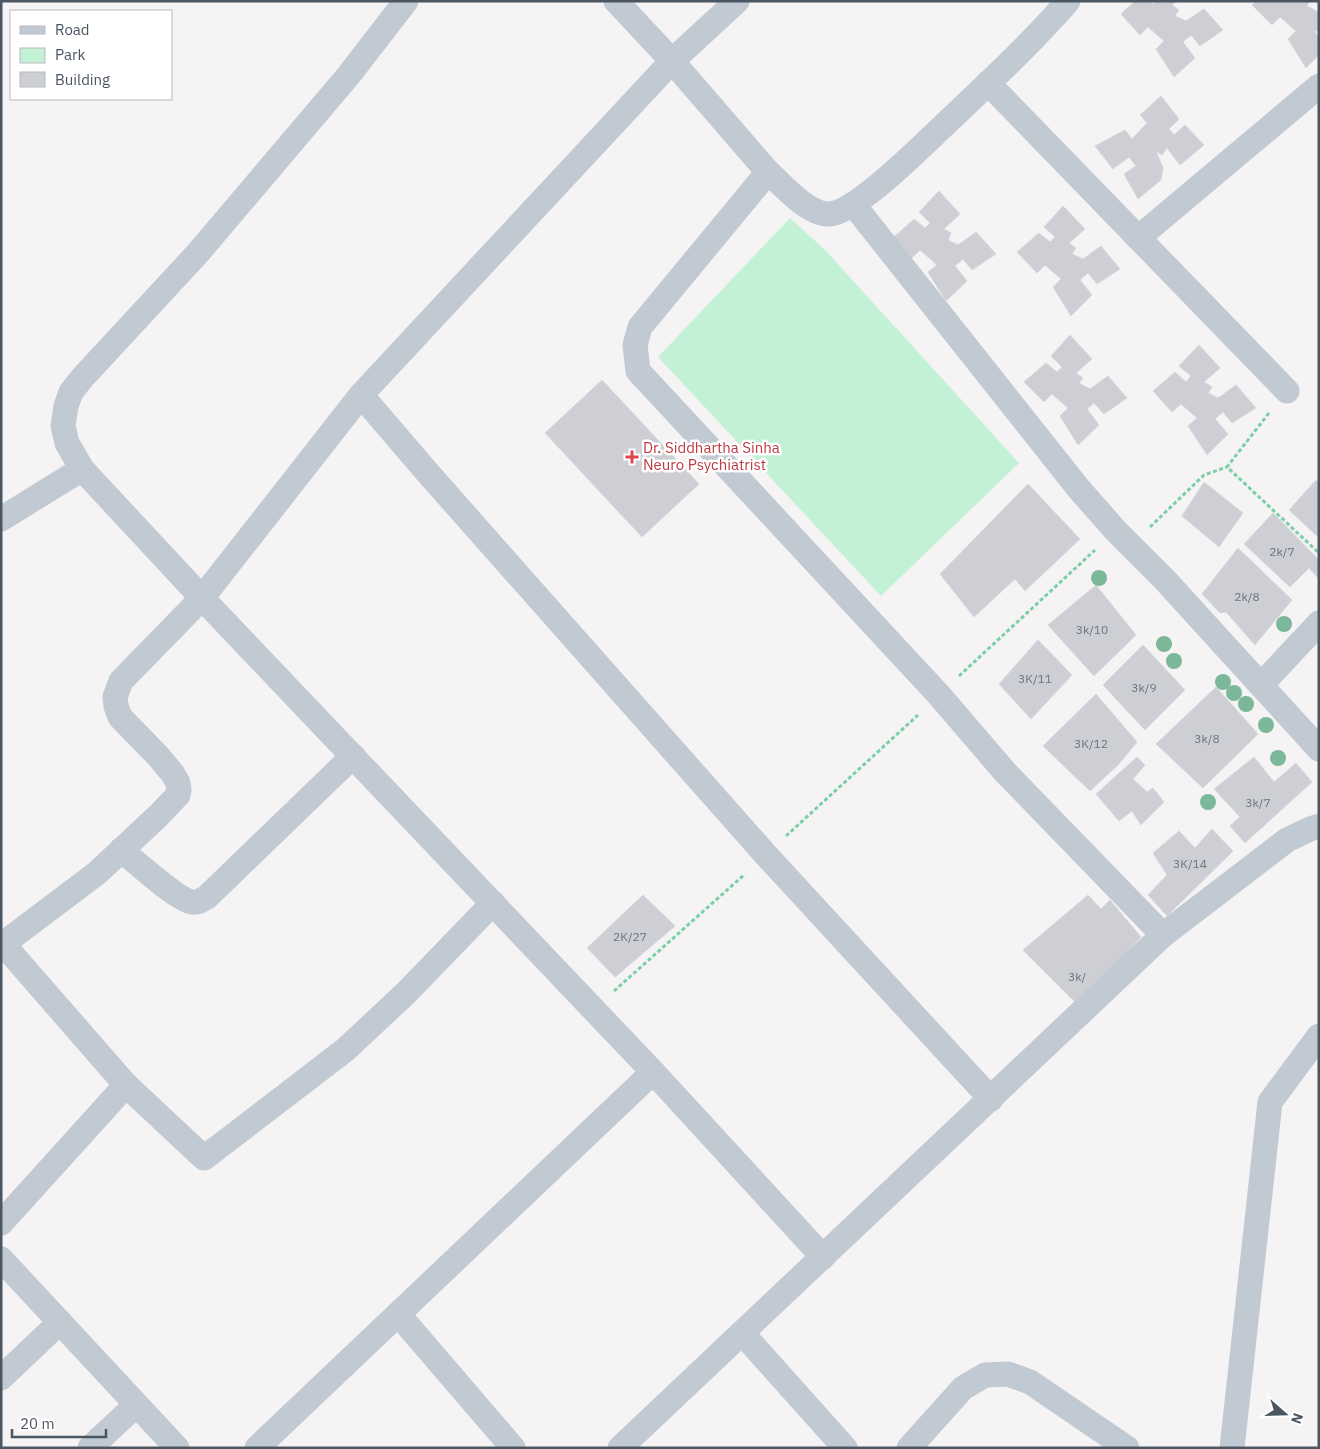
<svg xmlns="http://www.w3.org/2000/svg" width="1320" height="1449" viewBox="0 0 1320 1449" font-family="'IBM Plex Sans',sans-serif">
  <style>
    .green { fill: #c3f1d5 }
    .building { fill: #cdcfd5; stroke: #d7d9de }
    .lines { fill: none; stroke-linecap: round; stroke-linejoin: round }
    .path { stroke: #7ad0a6; stroke-width: 3; stroke-dasharray: 4 2.5; stroke-linecap: butt }
    .minor { stroke: #c1cad2; stroke-width: 25 }
    .tree { fill: #7bb799 }
    .health-dot { fill: #e0444e; stroke: #fff; stroke-width: 2 }
    .labels { text-anchor: middle; stroke-width: 5; stroke-linejoin: round; paint-order: stroke }
    .number-label { font-size: 12px; fill: #6b747e }
    .health-label { font-size: 15px; fill: #be3a42; stroke: #fff; text-anchor: start }
  </style>
  <rect width="100%" height="100%" fill="#f5f3f3"/>
  <!-- green -->
  <path class="green" d="M790,218L825,250L1019,463L881,596L658,357Z"/>
  <!-- building -->
  <g class="building">
    <path d="M1135,1H1149L1153,4L1156,1H1176L1172,5L1179,10L1175,16L1186,21L1204,9L1223,30L1200,46L1191,35L1183,42L1195,58L1174,77L1156,49L1164,41L1148,27L1140,35L1121,14Z"/>
    <path d="M1256,1H1310L1307,6L1318,12L1319,11V29L1315,32L1319,37V55L1306,68L1288,39L1296,31L1280,17L1272,25L1252,5Z"/>
    <path d="M1161,96L1179,119L1169,129L1174,135L1185,125L1204,145L1180,165L1167,148L1162,155L1156,151L1163,168L1161,180L1138,199L1124,174L1136,166L1129,157L1113,169L1095,146L1125,130L1132,139L1147,123L1140,115Z"/>
    <path d="M939,191L960,214L944,229L951,233L948,240L958,245L976,232L996,254L972,270L963,259L955,266L967,281L946,301L928,272L937,265L920,250L912,258L893,238L914,219L925,228L930,223L919,212Z"/>
    <path d="M1063,206L1085,229L1069,243L1076,248L1072,254L1083,259L1101,246L1120,269L1097,284L1088,273L1080,280L1092,295L1071,316L1053,287L1061,279L1045,265L1037,273L1017,252L1039,233L1050,242L1055,237L1044,227Z"/>
    <path d="M1070,335L1092,359L1076,373L1083,378L1079,383L1090,389L1108,376L1127,398L1104,414L1094,403L1087,409L1099,425L1078,445L1060,416L1068,408L1052,394L1044,402L1024,382L1046,363L1057,372L1062,367L1051,356Z"/>
    <path d="M1199,345L1220,368L1204,382L1212,387L1208,393L1218,398L1236,385L1256,408L1232,423L1223,412L1215,419L1228,434L1207,455L1188,426L1197,418L1181,404L1172,412L1153,391L1175,372L1186,382L1191,376L1179,366Z"/>
    <path d="M602,380L699,484L642,537L545,433Z"/>
    <path d="M1316,480L1319,483V538L1289,510Z"/>
    <path d="M1204,482L1243,513L1219,547L1182,516Z"/>
    <path d="M1028,484L1080,539L1025,591L1015,579L974,617L940,574Z"/>
    <path d="M1273,513L1319,560V579L1309,568L1290,587L1244,544Z"/>
    <path d="M1238,548L1292,600L1255,645L1226,612L1220,613L1202,594Z"/>
    <path d="M1096,585L1136,635L1094,676L1048,625Z"/>
    <path d="M1038,640L1072,675L1031,719L999,684Z"/>
    <path d="M1143,645L1185,690L1145,730L1103,685Z"/>
    <path d="M1216,687L1258,734L1203,788L1156,744Z"/>
    <path d="M1096,694L1137,742L1119,764L1090,791L1043,746Z"/>
    <path d="M1137,757L1145,765L1133,779L1147,792L1153,788L1164,802L1141,825L1132,811L1119,821L1096,794Z"/>
    <path d="M1254,757L1274,782L1296,763L1312,782L1245,843L1230,826L1240,817L1214,789Z"/>
    <path d="M1212,829L1233,851L1167,916L1148,895L1167,875L1153,853L1179,831L1195,848Z"/>
    <path d="M643,895L675,926L615,977L587,948Z"/>
    <path d="M1088,895L1101,909L1110,900L1141,937L1078,1005L1023,950Z"/>
  </g>
  <g class="lines">
    <!-- path -->
    <g class="path">
      <path d="M1269,413L1227,467L1319,553"/>
      <path d="M1150,527L1204,475L1227,467"/>
      <path d="M959,676L1095,550"/>
      <path d="M786,836L918,715"/>
      <path d="M614,991L745,874"/>
    </g>
    <!-- minor -->
    <g class="minor">
      <path d="M406,1L348,76L197,254L83,377L71,392L66,406L63,426L67,443L82,469L202,598L653,1072L823,1257"/>
      <path d="M616,1L672,61L768,172"/>
      <path d="M1068,1C1028,47 983,88 939,130C919,149 855,213 829,214C808,215 783,185 768,172L640,327L635,345L638,371L939,695L1005,772L1163,935"/>
      <path d="M988,83L1287,391"/>
      <path d="M853,204L1079,489L1116,531L1165,580L1319,749"/>
      <path d="M1138,238L1319,86"/>
      <path d="M361,395L427,472L766,855L991,1099"/>
      <path d="M1,519L82,469"/>
      <path d="M1261,685L1319,623"/>
      <path d="M121,850C135,861 177,900 192,902C198,903 202,900 207,897L353,756"/>
      <path d="M3,944L97,873L159,815L178,795L179,790L178,783L173,774L158,756L120,717L116,706L115,697L121,681L202,598L361,395L672,61L737,1"/>
      <path d="M1,946L3,944L126,1085L204,1158L345,1050L406,993L493,903"/>
      <path d="M1,1223L126,1085"/>
      <path d="M1,1259L177,1448"/>
      <path d="M398,1314L513,1448"/>
      <path d="M742,1333L845,1448"/>
      <path d="M1,1378L60,1322"/>
      <path d="M90,1448L136,1405"/>
      <path d="M257,1448L653,1072"/>
      <path d="M620,1448L1163,935L1287,840L1310,829L1319,826"/>
      <path d="M909,1448L963,1388L985,1375L1008,1374L1030,1382L1127,1448"/>
      <path d="M1232,1448L1270,1102L1319,1036"/>
    </g>
  </g>
  <!-- trees -->
  <g class="tree">
    <circle cx="1099" cy="578" r="8"/>
    <circle cx="1284" cy="624" r="8"/>
    <circle cx="1164" cy="644" r="8"/>
    <circle cx="1174" cy="661" r="8"/>
    <circle cx="1223" cy="682" r="8"/>
    <circle cx="1234" cy="693" r="8"/>
    <circle cx="1246" cy="704" r="8"/>
    <circle cx="1266" cy="725" r="8"/>
    <circle cx="1278" cy="758" r="8"/>
    <circle cx="1208" cy="802" r="8"/>
  </g>
  <!-- markers -->
  <path class="health-dot" d="M629.5 449.5h5v5h5v5h-5v5h-5v-5h-5v-5h5z"/>
  <g class="labels">
    <!-- number labels -->
    <g class="number-label">
      <text x="1282" y="556">2k/7</text>
      <text x="1247" y="601">2k/8</text>
      <text x="1092" y="634">3k/10</text>
      <text x="1035" y="683">3K/11</text>
      <text x="1144" y="692">3k/9</text>
      <text x="1207" y="743">3k/8</text>
      <text x="1091" y="748">3K/12</text>
      <text x="1258" y="807">3k/7</text>
      <text x="1190" y="868">3K/14</text>
      <text x="630" y="941">2K/27</text>
      <text x="1077" y="981">3k/</text>
    </g>
    <!-- health labels -->
    <g class="health-label">
      <text x="643" y="453">Dr. Siddhartha Sinha<tspan x="643" dy="17">Neuro Psychiatrist</tspan></text>
    </g>
  </g>
  <!-- border -->
  <rect width="1320" height="1449" fill="none" stroke="#4a5661" stroke-width="5"/>
  <!-- legend -->
  <rect x="10" y="10" width="162" height="90" fill="#ffffff" stroke="#b7bbc0"/>
  <rect x="20" y="26" width="25" height="8" fill="#c1cad2" stroke="#b7bbc0"/>
  <text x="55" y="35" font-size="15" fill="#4a5661">Road</text>
  <rect x="20" y="48" width="25" height="15" fill="#c3f1d5" stroke="#b7bbc0"/>
  <text x="55" y="60" font-size="15" fill="#4a5661">Park</text>
  <rect x="20" y="72" width="25" height="15" fill="#cdcfd5" stroke="#b7bbc0"/>
  <text x="55" y="85" font-size="15" fill="#4a5661">Building</text>
  <!-- north arrow -->
  <g transform="translate(1285 1414) rotate(110)" stroke="#ffffff" stroke-width="4" paint-order="stroke">
  <path d="M0-4L9 19L0 12L-9 19Z" fill="#4a5661"/>
  <text y="-8" font-size="14" font-weight="bold" text-anchor="middle" fill="#4a5661">N</text>
  </g>
  <!-- scale -->
  <path d="M12 1429v8h94v-8" fill="none" stroke="#4a5661" stroke-width="2.5"/>
  <text x="20" y="1429" font-size="15" fill="#4a5661" stroke="#ffffff" stroke-width="4" paint-order="stroke">20 m</text>
</svg>
